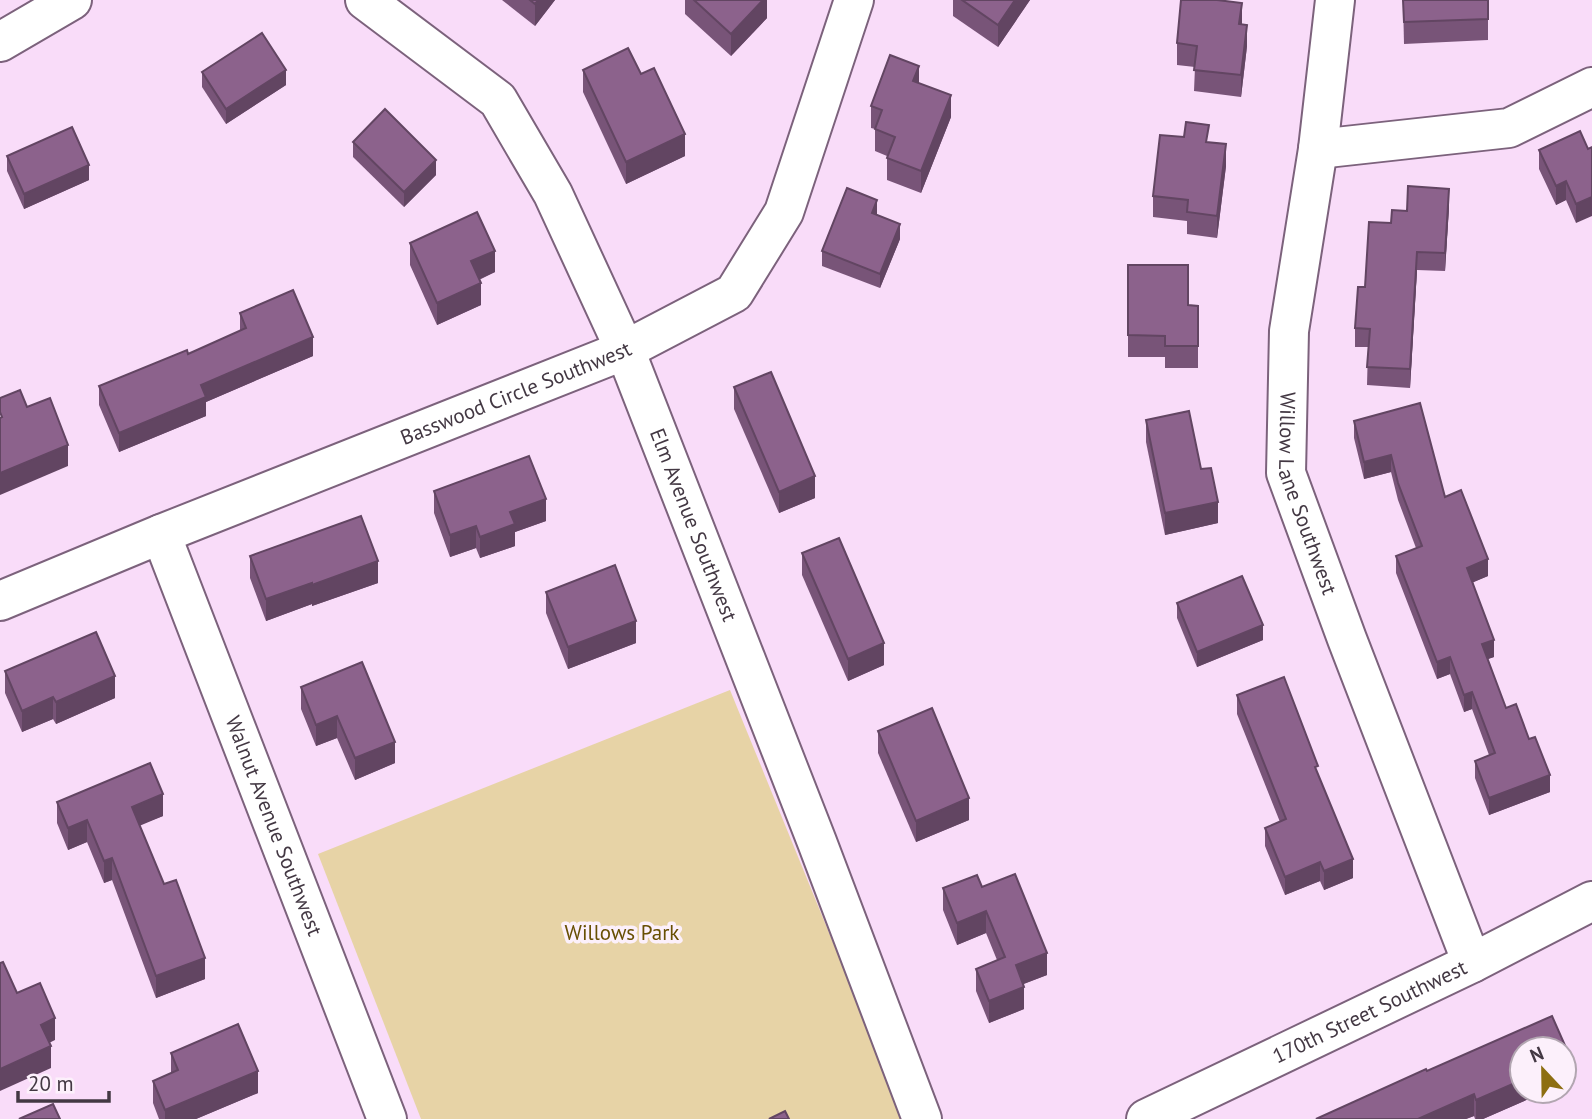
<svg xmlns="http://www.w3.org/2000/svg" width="1592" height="1119" viewBox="0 0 1592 1119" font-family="'PT Sans',sans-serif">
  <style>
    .green { fill: #e7d3a6 }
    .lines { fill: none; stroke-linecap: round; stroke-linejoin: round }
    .minor-casing { stroke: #7c627c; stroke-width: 42 }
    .minor { stroke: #fff; stroke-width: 38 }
    .wall { fill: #785478 }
    .shaded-wall { fill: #624562 }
    .building { fill: #8c628c; stroke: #624562; stroke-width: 2 }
    .labels { text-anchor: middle; stroke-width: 7; stroke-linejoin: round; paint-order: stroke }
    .street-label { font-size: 21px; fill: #433843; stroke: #fcf0fb }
    .park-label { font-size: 21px; fill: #684f04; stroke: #fcf0fb }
  </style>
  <rect width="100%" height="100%" fill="#f9dcf9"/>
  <!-- green -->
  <path class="green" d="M730,690L905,1119H421L318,854Z"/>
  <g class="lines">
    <!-- minor casing -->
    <g class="minor-casing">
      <g id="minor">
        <path id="s1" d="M365,0L498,100L553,194L625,350L817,842L922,1119"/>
        <path id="s2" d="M1335,0L1318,149L1289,331L1286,473L1347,639L1472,963"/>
        <path d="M0,42L72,0"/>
        <path d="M1318,149L1509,128L1592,87"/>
        <path id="s3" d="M161,534L387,1119"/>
        <path id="s4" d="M0,601L161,534L625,350L734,293L784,212L854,0"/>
        <path id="s5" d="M1146,1119L1472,963L1592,901"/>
      </g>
    </g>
    <!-- minor -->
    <use href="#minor" class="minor"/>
  </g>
  <!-- wall -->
  <g class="wall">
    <path d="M502,0H555L535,26Z"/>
    <path d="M685,0H767V18L731,56L685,14Z"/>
    <path d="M953,0H1030L998,47L953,16Z"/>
    <path d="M1403,0H1488V40L1404,44Z"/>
    <path d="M1242,24L1247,46L1241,97L1194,91L1195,67L1177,65V43Z"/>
    <path d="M583,70L641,74L685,156L626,184L583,92Z"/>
    <path d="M202,72L286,85L226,124L202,87Z"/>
    <path d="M919,83L951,117L921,193L887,180V156L875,151V129L871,128V106Z"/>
    <path d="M1580,131L1576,223L1566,200L1556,205L1539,169V150Z"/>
    <path d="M353,142L436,175L404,207L353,157Z"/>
    <path d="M1209,142L1226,166L1217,238L1187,234V221L1153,217V196Z"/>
    <path d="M7,156L89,180L24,209L7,171Z"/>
    <path d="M1449,207L1445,271L1417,270L1410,388L1367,385L1368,347H1355V328L1365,287L1407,211Z"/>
    <path d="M877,215L900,239L880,288L822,266V251Z"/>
    <path d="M410,243L495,272L479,280L481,305L437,325L410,265Z"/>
    <path d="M1128,265L1188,305L1198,306V368H1165V357H1128Z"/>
    <path d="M240,313L313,356L206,402V416L119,452L99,405V386L188,354L240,331Z"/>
    <path d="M734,387L815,498L779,513L734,409Z"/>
    <path d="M1146,420L1218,523L1165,535L1146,442Z"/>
    <path d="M1354,421L1445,497L1488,576L1473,582L1494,657L1488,659L1506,708L1550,792L1489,815L1475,778V761L1489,755L1472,709L1464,712L1450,674L1437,679L1396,573V556L1416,548L1398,500L1391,472L1364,479L1354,438Z"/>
    <path d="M434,491L546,521L515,532V546L480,558L476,548L450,557L434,513Z"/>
    <path d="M802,553L884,665L848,681L802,575Z"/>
    <path d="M250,556L378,583L312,606V604L266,621L250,578Z"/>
    <path d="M546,592L636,643L568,669L546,613Z"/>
    <path d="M1177,603L1263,640L1197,667L1177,618Z"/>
    <path d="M5,671L115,698L56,724L53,719L22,732L5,693Z"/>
    <path d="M301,687L395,763L355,780L337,738L316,746L301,709Z"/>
    <path d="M1237,695L1318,776L1353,878L1324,890L1320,881L1285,895L1265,846V828L1280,822L1237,714Z"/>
    <path d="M878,731L969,820L916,842L878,753Z"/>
    <path d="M57,802L163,816L139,825L205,979L156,998L112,880L104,883L87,842L68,850L57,823Z"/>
    <path d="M982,887L1047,975L1023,984L1024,1009L989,1023L976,991V969L997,960L986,933L957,945L943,910V888Z"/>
    <path d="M171,1053L258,1093L196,1119H159L153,1103V1081L171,1073Z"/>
    <path d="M1427,1071L1571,1081L1522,1091H1547L1483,1119H1475L1474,1116L1466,1119H1316Z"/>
  </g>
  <!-- shaded-wall -->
  <g class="shaded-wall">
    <path d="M538,0H555L535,26V4Z"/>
    <path d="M763,0H767V18L731,56V34Z"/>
    <path d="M1015,0H1030L998,47V25Z"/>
    <path d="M1242,3V25L1239,24Z"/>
    <path d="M1247,25V46L1241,97V75Z"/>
    <path d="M919,66V88L913,81Z"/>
    <path d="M286,70V85L226,124V109Z"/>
    <path d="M951,95V117L921,193V171Z"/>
    <path d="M685,134V156L626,184V162Z"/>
    <path d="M1226,144V166L1217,238V216Z"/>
    <path d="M436,160V175L404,207V192Z"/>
    <path d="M89,165V180L24,209V194Z"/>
    <path d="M1566,181V200L1556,205V186Z"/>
    <path d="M1449,189V207L1445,271V253Z"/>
    <path d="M1592,197V216L1576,223V204Z"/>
    <path d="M877,200V215L872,228V213Z"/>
    <path d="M900,224V239L880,288V274Z"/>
    <path d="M495,251V272L471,283V261Z"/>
    <path d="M1417,252V270L1410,388V369Z"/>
    <path d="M481,283V305L437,325V303Z"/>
    <path d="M313,337V356L206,402V416L119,452V433L201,385Z"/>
    <path d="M68,445V466L0,495V473Z"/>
    <path d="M1391,455V472L1364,479V462Z"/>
    <path d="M815,476V498L779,513V492Z"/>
    <path d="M546,499V521L515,532V546L480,558V537L510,512Z"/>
    <path d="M1218,502V523L1165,535V513Z"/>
    <path d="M476,526V548L450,557V535Z"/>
    <path d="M1488,559V576L1467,585V568Z"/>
    <path d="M378,561V583L312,606V585Z"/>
    <path d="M312,583V604L266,621V599Z"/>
    <path d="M636,621V643L568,669V647Z"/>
    <path d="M1263,625V640L1197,667V652Z"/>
    <path d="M1494,640V657L1482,661V644Z"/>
    <path d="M884,643V665L848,681V659Z"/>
    <path d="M1450,657V674L1437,679V662Z"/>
    <path d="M115,676V698L56,724V702Z"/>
    <path d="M1472,692V709L1464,712V695Z"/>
    <path d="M53,697V719L22,732V711Z"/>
    <path d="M337,716V738L316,746V725Z"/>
    <path d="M395,742V763L355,780V758Z"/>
    <path d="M1550,775V792L1489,815V798Z"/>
    <path d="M163,794V816L132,829V807Z"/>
    <path d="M969,798V820L916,842V821Z"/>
    <path d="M87,820V842L68,850V828Z"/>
    <path d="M112,858V880L104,883V861Z"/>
    <path d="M1353,859V878L1324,890V871Z"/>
    <path d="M1320,862V881L1285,895V877Z"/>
    <path d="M986,911V933L957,945V923Z"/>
    <path d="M1047,953V975L1016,987V965Z"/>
    <path d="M205,958V979L156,998V976Z"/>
    <path d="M1024,987V1009L989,1023V1001Z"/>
    <path d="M55,1018V1040L41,1047V1025Z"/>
    <path d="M51,1046V1068L0,1091V1069Z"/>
    <path d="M1571,1059V1081L1564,1083V1062Z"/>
    <path d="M258,1071V1093L196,1119H165V1110Z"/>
    <path d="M1522,1080V1091H1547L1483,1119H1476V1100Z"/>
    <path d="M1474,1094V1116L1466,1119H1418Z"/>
  </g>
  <!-- building -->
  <g class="building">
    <path d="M530,0H538L535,4Z"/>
    <path d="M694,0H763L731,34Z"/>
    <path d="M962,0H1015L998,25Z"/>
    <path d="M1181,0H1217L1242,3L1239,24L1247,25L1241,75L1194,70L1197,46L1177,43Z"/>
    <path d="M1403,0H1488V19L1404,22Z"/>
    <path d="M262,33L286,70L226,109L202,72Z"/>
    <path d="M628,48L641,74L654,68L685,134L626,162L583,70Z"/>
    <path d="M890,55L919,66L913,81L951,95L921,171L887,158L895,137L875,129L882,110L871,106Z"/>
    <path d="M385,109L436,160L404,192L353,142Z"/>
    <path d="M1186,122L1209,125L1206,142L1226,144L1217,216L1187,212L1188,200L1153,196L1160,135L1184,137Z"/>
    <path d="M72,127L89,165L24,194L7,156Z"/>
    <path d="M1580,131L1588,149L1592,147V197L1576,204L1566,181L1556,186L1539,150Z"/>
    <path d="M1408,186L1449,189L1445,253L1417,252L1410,369L1367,367L1370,329L1355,328L1358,287H1365L1369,222L1391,223L1392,210L1407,211Z"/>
    <path d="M847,188L877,200L872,213L900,224L880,274L822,251Z"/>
    <path d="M477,212L495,251L471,261L481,283L437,303L410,243Z"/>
    <path d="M1128,265H1188V305L1198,306V346H1165V336L1128,335Z"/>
    <path d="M293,290L313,337L201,385L206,397L119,433L99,386L187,350L188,354L246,328L240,313Z"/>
    <path d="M771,372L815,476L779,492L734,387Z"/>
    <path d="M20,390L27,407L50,398L68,445L0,473V418L2,417L0,412V398Z"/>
    <path d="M1420,403L1445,497L1461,490L1488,559L1467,568L1494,640L1482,644L1506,708L1516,704L1529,739L1535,737L1550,775L1489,798L1475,761L1495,753L1472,692L1464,695L1450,657L1437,662L1396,556L1422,546L1398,483L1391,455L1364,462L1354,421Z"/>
    <path d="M1189,411L1201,469L1211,468L1218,502L1165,513L1146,420Z"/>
    <path d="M529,456L546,499L510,512L515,524L480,537L476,526L450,535L434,491Z"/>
    <path d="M361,516L378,561L312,585V583L266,599L250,556Z"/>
    <path d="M839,538L884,643L848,659L802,553Z"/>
    <path d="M615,565L636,621L568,647L546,592Z"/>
    <path d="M1242,576L1263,625L1197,652L1177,603Z"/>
    <path d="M96,632L115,676L56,702L53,697L22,711L5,671Z"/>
    <path d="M362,662L395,742L355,758L337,716L316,725L301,687Z"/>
    <path d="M1284,677L1318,766L1315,767L1353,859L1324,871L1320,862L1285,877L1265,828L1286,819L1237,695Z"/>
    <path d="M932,708L969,798L916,821L878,731Z"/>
    <path d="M150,763L163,794L132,807L164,884L176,880L205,958L156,976L112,858L104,861L87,820L68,828L57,802Z"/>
    <path d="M1015,874L1047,953L1016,965L1024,987L989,1001L976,969L1005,957L986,911L957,923L943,888L977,875L982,887Z"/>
    <path d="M3,962L17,993L40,983L55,1018L41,1025L51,1046L0,1069V963Z"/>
    <path d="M1552,1016L1571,1059L1564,1062V1049H1522V1080L1476,1100L1474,1094L1418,1119H1316L1426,1069L1427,1071Z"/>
    <path d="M238,1024L258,1071L165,1110L153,1081L178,1070L171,1053Z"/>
    <path d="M53,1104L60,1119H19Z"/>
    <path d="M785,1111L789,1119H769Z"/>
  </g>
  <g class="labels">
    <!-- street labels -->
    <g class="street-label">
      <text dy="7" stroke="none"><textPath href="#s4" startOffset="556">Basswood Circle Southwest</textPath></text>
      <text dy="7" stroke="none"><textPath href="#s2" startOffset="500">Willow Lane Southwest</textPath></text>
      <text dy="7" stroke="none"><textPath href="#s1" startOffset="635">Elm Avenue Southwest</textPath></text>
      <text dy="7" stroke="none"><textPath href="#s3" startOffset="313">Walnut Avenue Southwest</textPath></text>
      <text dy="7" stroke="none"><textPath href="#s5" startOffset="248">170th Street Southwest</textPath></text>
    </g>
    <!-- park labels -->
    <g class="park-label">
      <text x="622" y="940">Willows Park</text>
    </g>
  </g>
  <!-- north arrow -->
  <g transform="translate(1543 1070) rotate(338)"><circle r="33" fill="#fcf0fb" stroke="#b2a6b1" stroke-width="2"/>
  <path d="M0-5L12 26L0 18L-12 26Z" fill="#8d6e11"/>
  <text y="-10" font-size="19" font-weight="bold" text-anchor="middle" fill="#433843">N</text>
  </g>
  <!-- scale -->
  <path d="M18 1091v10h91v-10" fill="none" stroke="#433843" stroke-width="3.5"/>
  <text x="28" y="1091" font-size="21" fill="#433843" stroke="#fcf0fb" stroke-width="5" paint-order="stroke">20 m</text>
</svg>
